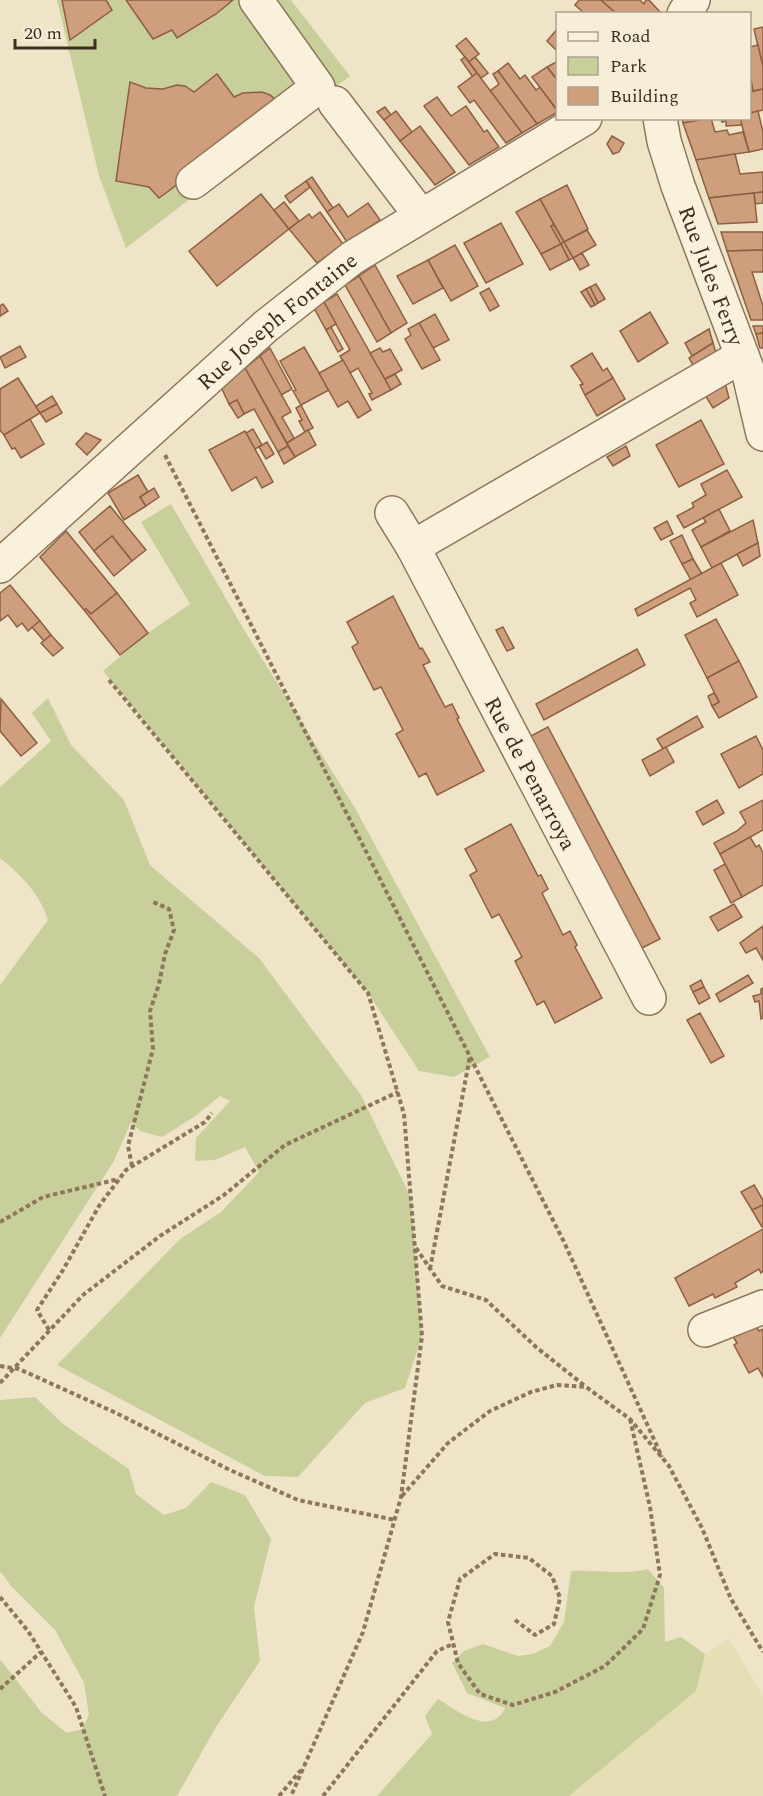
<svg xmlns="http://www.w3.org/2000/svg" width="763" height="1796" viewBox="0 0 763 1796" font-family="Spectral,serif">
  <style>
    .farmland { fill: #e6deb5 }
    .green { fill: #c9cf9b }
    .building { fill: #cf9f7d; stroke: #8d5f41; stroke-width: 1.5 }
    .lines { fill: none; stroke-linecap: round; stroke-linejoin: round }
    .minor-casing { stroke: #8d765c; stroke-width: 36 }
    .path { stroke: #8d765c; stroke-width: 4; stroke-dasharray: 4.5 3; stroke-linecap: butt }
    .minor { stroke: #faf1dc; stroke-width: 33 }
    .labels { text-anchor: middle; stroke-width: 5; stroke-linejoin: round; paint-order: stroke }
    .street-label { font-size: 22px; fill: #3d2e20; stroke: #f7eed8 }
  </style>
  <rect width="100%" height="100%" fill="#f0e4c8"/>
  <!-- farmland -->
  <path class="farmland" d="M729,1639L763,1696V1796H569L696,1691L705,1654Z"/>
  <!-- green -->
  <g class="green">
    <path d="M57,0H291L350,76L126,248L99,176Z"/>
    <path d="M171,504L243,628L355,808L490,1057L454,1077L419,1071L368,993L103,671L148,633L190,604L141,522Z"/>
    <path d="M48,698L71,745L124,800L150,865L259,958L361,1095L411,1198L422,1336L405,1388L365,1403L298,1477L265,1476L57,1365L180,1239L221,1212L259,1172L245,1147L215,1160L195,1161L196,1138L230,1101L220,1096L194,1117L162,1137L140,1131L131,1122L114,1161L0,1338V985L48,920C40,894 21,875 0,858V787L51,741L32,713Z"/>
    <path d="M35,1397L63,1424L129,1469L136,1494L164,1515L186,1508L211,1482L245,1495L271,1539L254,1607L260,1661L216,1727L177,1796H0V1659L42,1713L67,1733L82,1729L89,1715L84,1683L55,1630L11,1586L0,1571V1400Z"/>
    <path d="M648,1569L664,1588L665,1642L681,1637L705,1654L696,1691L569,1796H377L432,1734L425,1716L438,1699C456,1710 491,1738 505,1708L467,1693L452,1663L464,1651L483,1644L518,1656L533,1654L550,1646L564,1622L571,1571C597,1570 623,1575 648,1569Z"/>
  </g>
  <!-- building -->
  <g class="building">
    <path d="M62,0H106L112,10L70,40Z"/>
    <path d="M126,0H233L216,14L177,38L172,30L153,39Z"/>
    <path d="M579,0H601L617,14H585L575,5Z"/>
    <path d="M601,0H640L644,4L646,0H649L660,12L659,14H617Z"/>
    <path d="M763,27V63L762,64L754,29Z"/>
    <path d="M558,28V52L547,41Z"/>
    <path d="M466,38L479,54L469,62L456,46Z"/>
    <path d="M758,45L763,67V89L753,91L750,75V47Z"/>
    <path d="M465,57L477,73L473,77L461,60Z"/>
    <path d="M475,57L488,73L481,78L469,62Z"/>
    <path d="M558,61V81L547,67Z"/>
    <path d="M508,63L520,79L525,75L536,90L540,87L558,112L537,124L498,71Z"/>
    <path d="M547,67L558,81V111L532,77Z"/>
    <path d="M498,71L537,124L522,133L490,91L499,84L493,74Z"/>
    <path d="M477,73L522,133L506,143L474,100L470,103L458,87Z"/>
    <path d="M217,74L234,97L243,93L262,92L270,95L283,106L159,198L149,187L116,181L130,82L146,88L163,89L177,85L185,86L194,92Z"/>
    <path d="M763,89V110L750,113V92Z"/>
    <path d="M437,97L451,116L466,106L484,132L487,130L499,147L469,165L424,106Z"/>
    <path d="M385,107L391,115L384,120L377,112Z"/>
    <path d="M396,111L412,132L400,141L384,120Z"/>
    <path d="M758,111L763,132V149L749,152L740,118H750V113Z"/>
    <path d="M682,118H704V120L683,123Z"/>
    <path d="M711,118L715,132L727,130L729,135L743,132L749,152L696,160L683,123Z"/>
    <path d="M721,118H740L742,125L726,126V121L722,122Z"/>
    <path d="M420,126L455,172L435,185L400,141Z"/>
    <path d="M612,136L624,143L619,152L613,154L607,144Z"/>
    <path d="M735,154L740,174L763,172V192L709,198L696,160Z"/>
    <path d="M312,177L333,208L327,212L306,181Z"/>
    <path d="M306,181L310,187L290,203L285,196Z"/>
    <path d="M567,185L588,229L564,242L540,199Z"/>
    <path d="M763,192V203L755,204L754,193Z"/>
    <path d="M754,193L757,222L718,224L709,198Z"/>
    <path d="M261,194L289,229L217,286L189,251Z"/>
    <path d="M540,199L554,225L551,226L561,244L541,254L516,212Z"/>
    <path d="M284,202L299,221L289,229L274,210Z"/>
    <path d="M368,203L380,220L347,242L327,212L339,204L348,217Z"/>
    <path d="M320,212L343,244L317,263L289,229L309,214L312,218Z"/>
    <path d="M501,223L523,264L486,283L464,243Z"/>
    <path d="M554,225L564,242L561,244L551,226Z"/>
    <path d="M587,230L596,245L573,258L564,242Z"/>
    <path d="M721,232H763V250L727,251Z"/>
    <path d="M564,242L573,258L569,260L561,244Z"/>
    <path d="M561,244L569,260L550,270L541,254Z"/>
    <path d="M455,245L478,286L451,301L428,260Z"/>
    <path d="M763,250V272H752L763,306V320H751L727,251Z"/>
    <path d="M582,253L589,265L580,270L573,258Z"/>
    <path d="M428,260L443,288L413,304L397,276Z"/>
    <path d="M375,265L407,323L391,333L359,276Z"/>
    <path d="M359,276L391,333L377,342L345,285Z"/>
    <path d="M596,284L605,299L598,303L590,287Z"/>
    <path d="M590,287L598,303L595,305L586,289Z"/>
    <path d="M489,288L499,306L490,311L480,293Z"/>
    <path d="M586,289L595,305L591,307L581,292Z"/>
    <path d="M337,294L391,390L372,400L369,394L372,393L358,368L350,373L340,356L350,350L324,302Z"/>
    <path d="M324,302L336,324L326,330L314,308Z"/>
    <path d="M3,304L8,311L0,316V306Z"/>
    <path d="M650,312L668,343L638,362L620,331Z"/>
    <path d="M435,314L449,340L433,348L419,323Z"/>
    <path d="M419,323L440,360L422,369L405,339L411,335L408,329Z"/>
    <path d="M753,326H763V333L756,334Z"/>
    <path d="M331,327L343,349L338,352L326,330Z"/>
    <path d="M709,329L713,343L692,356L685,343Z"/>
    <path d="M763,333V348H760L756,334Z"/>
    <path d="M713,343L717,356L696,370L689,358Z"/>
    <path d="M20,346L26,357L5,368L0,357Z"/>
    <path d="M304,347L329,390L301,405L293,391L296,390L280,361Z"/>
    <path d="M270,348L292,389L281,395L260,356Z"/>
    <path d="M380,348L383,352L390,349L402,370L385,379L370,353Z"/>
    <path d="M592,353L603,371L607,368L613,378L585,395L580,385L583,384L571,366Z"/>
    <path d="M260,356L291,412L282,417L294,438L287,443L245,368Z"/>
    <path d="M343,360L371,410L358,418L348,401L338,407L319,373Z"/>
    <path d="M245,368L288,446L278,452L254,409L244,414L237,400L229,404L221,387Z"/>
    <path d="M395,374L401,384L391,390L385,379Z"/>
    <path d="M18,378L40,413L4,435L0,430V389Z"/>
    <path d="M613,378L625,399L597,416L585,395Z"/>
    <path d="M725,383L729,398L713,408L705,395Z"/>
    <path d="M52,396L57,404L40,413L36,406Z"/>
    <path d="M237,400L244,414L238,418L229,404Z"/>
    <path d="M57,404L62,413L46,422L40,413Z"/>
    <path d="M301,405L313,428L305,432L299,421L302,420L296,408Z"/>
    <path d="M30,419L44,444L21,458L15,448L12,449L4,435Z"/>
    <path d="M701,420L724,464L679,487L656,445Z"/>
    <path d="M253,429L262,445L255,449L246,433Z"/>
    <path d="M308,430L316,445L295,457L287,443Z"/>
    <path d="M245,431L273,482L262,488L256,477L232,491L209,450Z"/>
    <path d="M86,433L101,440L87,455L76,444Z"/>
    <path d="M267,442L274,454L266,459L259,447Z"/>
    <path d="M288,446L295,457L284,464L278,452Z"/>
    <path d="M626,446L630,456L613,466L607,457Z"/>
    <path d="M727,470L742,497L684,528L677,516L694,507L692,503L706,495L701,484Z"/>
    <path d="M138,475L148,492L140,497L146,506L124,520L108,493Z"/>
    <path d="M154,488L159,497L146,506L140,497Z"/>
    <path d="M110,506L146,550L132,561L112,536L94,551L79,532Z"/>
    <path d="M719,509L730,531L701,547L692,530L706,522L703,518Z"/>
    <path d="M753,520L758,543L712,568L701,547Z"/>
    <path d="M667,521L673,534L661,540L654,528Z"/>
    <path d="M66,531L117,593L91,614L86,609L84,610L40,557Z"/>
    <path d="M682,535L693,559L682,564L670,541Z"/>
    <path d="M112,536L132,561L114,576L94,551Z"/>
    <path d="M758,543L760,556L743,566L737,554Z"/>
    <path d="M693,559L702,574L691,580L682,564Z"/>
    <path d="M721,563L738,595L697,617L690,603L696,600L690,588L638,616L635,609Z"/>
    <path d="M10,585L40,621L28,631L22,623L17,627L8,615L0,621V593Z"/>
    <path d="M117,593L148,633L120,655L84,610L86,609L91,614Z"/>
    <path d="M393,596L420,649L422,648L430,662L423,665L445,707L452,704L459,718L457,719L484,771L437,795L426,773L419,777L396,734L403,730L381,687L374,690L352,647L358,643L347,622Z"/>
    <path d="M716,619L739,661L707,678L685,635Z"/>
    <path d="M40,621L51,635L44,641L32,627Z"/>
    <path d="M503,627L514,648L507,651L496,630Z"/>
    <path d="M51,635L63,648L53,656L41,643Z"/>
    <path d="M637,649L645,665L544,720L536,704Z"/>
    <path d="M739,661L757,697L719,718L712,706L719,702L707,678Z"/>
    <path d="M714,693L719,702L712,706L708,696Z"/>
    <path d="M1,699L37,743L21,756L0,731Z"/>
    <path d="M697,716L703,727L663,749L657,739Z"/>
    <path d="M548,727L660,939L640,949L527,738Z"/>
    <path d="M756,736L763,750V774L739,788L721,754Z"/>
    <path d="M666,747L674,762L650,776L642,760Z"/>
    <path d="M717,800L724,813L703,825L696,812Z"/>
    <path d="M763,800V830L720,854L714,843L737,831L746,823L740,812Z"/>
    <path d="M511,824L538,876L541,875L548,889L542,893L563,935L570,931L577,945L575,947L602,998L555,1023L544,1001L537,1005L515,961L522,957L499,914L492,918L470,875L477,871L465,849Z"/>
    <path d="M750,837L756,847L759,845L763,853V885L742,897L720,854Z"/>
    <path d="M725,864L742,897L731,903L714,870Z"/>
    <path d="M734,904L742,917L718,931L710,917Z"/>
    <path d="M763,926V960L756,948L746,953L740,943Z"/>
    <path d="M748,975L753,983L720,1002L716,994Z"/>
    <path d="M701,980L704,987L693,992L690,986Z"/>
    <path d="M704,987L710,998L699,1004L693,992Z"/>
    <path d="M763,988V1018L761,1019L759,1001L755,1002L753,996L761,994V989Z"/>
    <path d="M700,1013L724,1056L711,1063L687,1020Z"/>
    <path d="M754,1185L763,1200V1205L752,1210L741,1192Z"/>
    <path d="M763,1205V1226L762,1227L752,1210Z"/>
    <path d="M763,1229V1271L761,1273L759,1269L735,1283L737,1287L715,1298L713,1294L689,1306L675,1278Z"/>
    <path d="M753,1321L759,1331L763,1329V1377L758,1368L749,1373L734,1345L737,1343L731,1333Z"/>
  </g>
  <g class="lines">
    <!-- minor casing -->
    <g class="minor-casing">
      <g id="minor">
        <path d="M684,14L693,0"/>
        <path d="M335,103L421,216"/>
        <path id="s1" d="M660,118L664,141L678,186L749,374L763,434"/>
        <path d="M193,182L318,87L256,0"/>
        <path d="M392,513L413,547"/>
        <path id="s2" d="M0,566L266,326L352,258L585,118"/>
        <path d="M649,998L413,547L742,356"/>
        <path d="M705,1330L763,1307"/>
      </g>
    </g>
    <!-- path -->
    <g class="path">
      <path d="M165,455L564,1242L662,1457"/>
      <path d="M109,680L368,993L404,1114L422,1336L401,1497L363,1632L291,1796"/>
      <path d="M132,1166L128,1146L153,1049L150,1011L159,984L165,954L174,930L169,909L151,901"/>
      <path d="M0,1222L43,1197L119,1179"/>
      <path d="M416,1248L442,1286L486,1300L536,1347L585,1386"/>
      <path d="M430,1269L470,1056"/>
      <path d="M49,1330L37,1310L63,1270L99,1206L126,1170L205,1122L212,1113"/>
      <path d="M0,1366L19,1369L114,1412L230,1470L298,1500L395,1520"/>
      <path d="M0,1383L83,1295L160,1236L224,1195L285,1145L398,1092"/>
      <path d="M402,1496L448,1443L490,1411L531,1392L557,1385L586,1387L630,1419L669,1466L702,1528L731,1599L763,1652"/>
      <path d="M0,1597L28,1631L76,1707L105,1796"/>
      <path d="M515,1620L535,1635L554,1624L560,1598L552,1576L529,1558L495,1554L460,1579L448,1622L458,1663L480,1694L513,1705L555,1692L605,1666L643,1629L660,1575L650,1507L630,1419"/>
      <path d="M0,1689L41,1652"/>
      <path d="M279,1796L301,1770"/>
      <path d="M323,1796L437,1651L453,1644"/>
    </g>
    <!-- minor -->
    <use href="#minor" class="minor"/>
  </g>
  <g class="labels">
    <!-- street labels -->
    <g class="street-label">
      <text dy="8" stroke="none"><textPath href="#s1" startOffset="166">Rue Jules Ferry</textPath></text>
      <text dy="8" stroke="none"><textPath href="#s2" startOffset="370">Rue Joseph Fontaine</textPath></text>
      <text transform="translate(531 773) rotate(62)" y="8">Rue de Penarroya</text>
    </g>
  </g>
  <!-- legend -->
  <rect x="556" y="12" width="195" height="108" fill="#f7eed8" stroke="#ada18e" stroke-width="1.5"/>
  <rect x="568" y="32" width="30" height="9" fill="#faf1dc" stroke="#ada18e" stroke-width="1.5"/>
  <text x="610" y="42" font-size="18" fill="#3d2e20">Road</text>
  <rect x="568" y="57" width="30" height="18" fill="#c9cf9b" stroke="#ada18e" stroke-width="1.5"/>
  <text x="610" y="72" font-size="18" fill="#3d2e20">Park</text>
  <rect x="568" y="87" width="30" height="18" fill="#cf9f7d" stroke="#ada18e" stroke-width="1.5"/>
  <text x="610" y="102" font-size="18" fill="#3d2e20">Building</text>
  <!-- scale -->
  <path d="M15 39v9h80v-9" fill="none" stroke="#3d2e20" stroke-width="3"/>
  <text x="24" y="39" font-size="18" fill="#3d2e20" stroke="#f7eed8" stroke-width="4.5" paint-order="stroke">20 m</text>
</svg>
